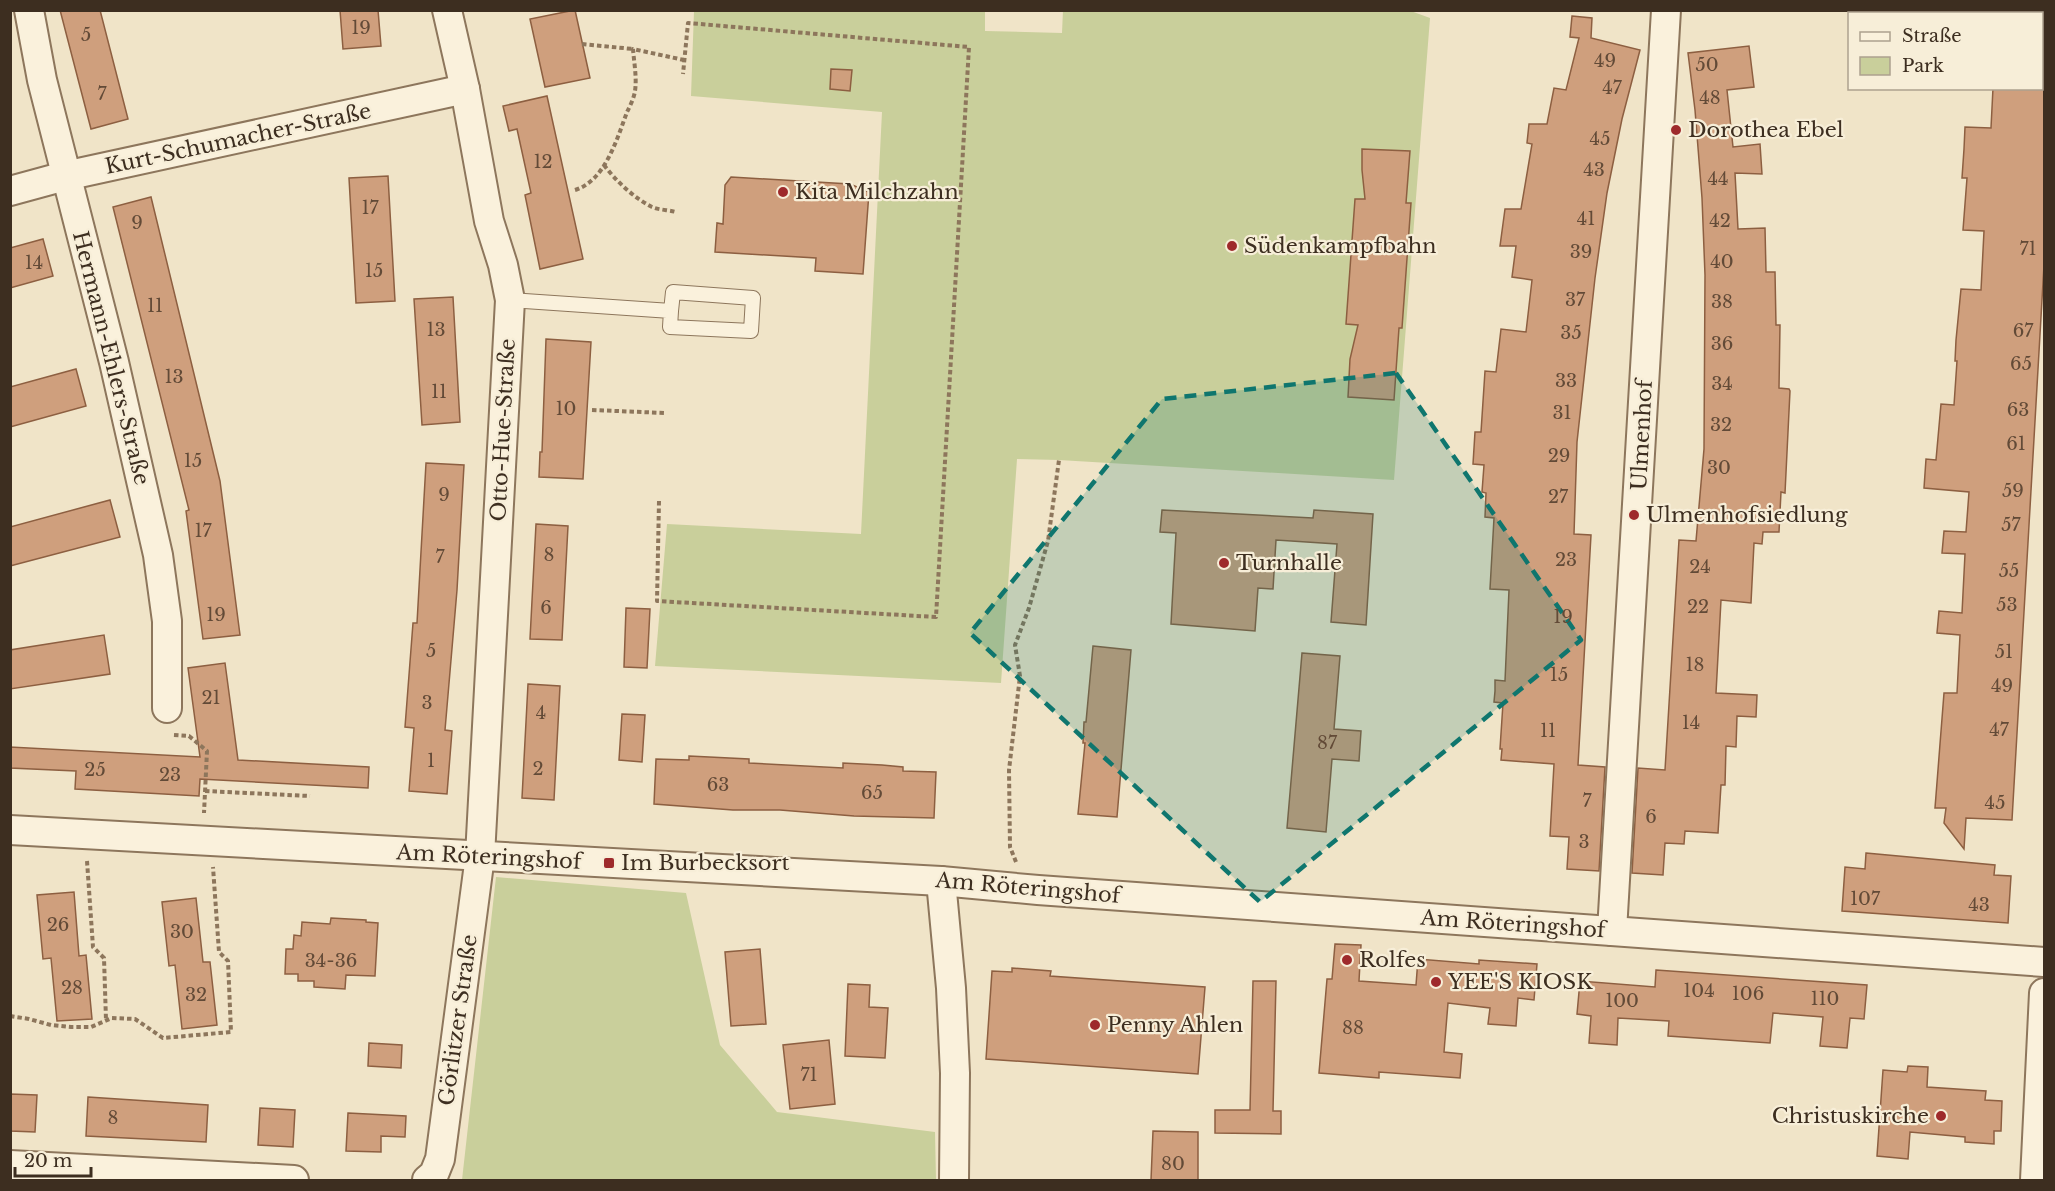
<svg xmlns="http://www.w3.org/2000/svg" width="2055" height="1191" viewBox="0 0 2055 1191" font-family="'Libre Baskerville',serif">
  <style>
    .green { fill: #c9cf9b }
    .building { fill: #cf9f7d; stroke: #8d5f41; stroke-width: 1.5 }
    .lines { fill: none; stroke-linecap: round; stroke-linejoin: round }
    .service-casing { stroke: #8d765c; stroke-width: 16 }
    .minor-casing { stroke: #8d765c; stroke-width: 32 }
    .path { stroke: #8d765c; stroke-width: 4; stroke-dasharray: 4.5 3; stroke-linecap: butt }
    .service { stroke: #faf1dc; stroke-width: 14 }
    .minor { stroke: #faf1dc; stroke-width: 28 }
    .marked { fill: #0f766e; fill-opacity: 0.2; stroke: #0f766e; stroke-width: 4.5; stroke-dasharray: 12 8; stroke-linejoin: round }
    .poi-dot { fill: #9e2a2b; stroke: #f7eed8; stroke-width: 2 }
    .labels { text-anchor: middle; stroke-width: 4.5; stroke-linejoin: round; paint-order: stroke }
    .number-label { font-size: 18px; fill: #624a37 }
    .poi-label { font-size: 21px; fill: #3d2e20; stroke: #f7eed8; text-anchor: start }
    .street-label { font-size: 21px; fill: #3d2e20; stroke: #f7eed8 }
  </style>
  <rect width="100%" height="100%" fill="#f0e4c8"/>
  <!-- green -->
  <g class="green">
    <path d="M1063,10H1408L1430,18L1394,480L1059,460L1017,459L1001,683L655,666L667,524L861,534L882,112L691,96L694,11H985V31L1062,33Z"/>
    <path d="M496,877L686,893L720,1045L777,1112L935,1132L936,1180H462Z"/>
  </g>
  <!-- building -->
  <g class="building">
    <path d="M60,10H100L128,119L91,129Z"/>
    <path d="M340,10H378L381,46L343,49Z"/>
    <path d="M575,10L590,78L545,87L530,19Z"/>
    <path d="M1572,16L1592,18L1591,38L1640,50L1622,119L1607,193L1595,278L1577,442L1574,534L1591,535L1578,765L1605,767L1599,871L1567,869L1569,837L1550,836L1554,764L1501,760L1502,749H1500L1503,703L1494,702L1495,691V680L1505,681L1509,590L1490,589L1494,518L1485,517L1486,493L1482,492L1484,465L1473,464L1475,432H1481L1485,371L1496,372L1501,329L1526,332L1532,280L1512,277L1516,246H1500L1505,209H1521L1532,144L1527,143L1529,124H1547L1554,88L1566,90L1579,38L1570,37Z"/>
    <path d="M1749,46L1754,87L1727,90L1733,147L1760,144L1762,174L1735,173L1738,229L1765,228L1766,272H1775L1776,325H1780L1779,388L1789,389L1790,391L1785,493L1781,492L1779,532H1763L1762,544L1754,543L1751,603L1721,600L1716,693L1757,695L1756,717L1737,716L1736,747L1726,746L1725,785H1721L1718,833L1685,831L1684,844L1665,843L1663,875L1632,873L1638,768L1665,770L1679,540L1696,541L1704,449L1705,275L1702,198L1695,110L1688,53Z"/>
    <path d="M831,69L852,70L850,91L830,89Z"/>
    <path d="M1993,88H2044V265L2012,820L1966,818L1964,849L1944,823L1946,808H1935L1944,693H1957L1960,635L1937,633L1939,611L1962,613L1965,554L1942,553L1944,531L1966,532L1969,492L1924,488L1926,459L1936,460L1941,404L1954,405L1957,361H1955L1956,340L1961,289L1981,290L1984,231L1963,230L1967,178H1962L1964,149L1965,127L1991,128Z"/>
    <path d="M547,96L583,259L540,269L525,195L531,193L517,129L509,131L503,106Z"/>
    <path d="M1362,149L1410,151L1406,203H1411L1402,328H1399L1394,400L1348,397L1350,359L1358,325L1346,324L1355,199H1365L1362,170Z"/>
    <path d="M388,176L395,301L356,303L349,178Z"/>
    <path d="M731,177L850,184L869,192L863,274L815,271L816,258L715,252L717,223L723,224L725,185Z"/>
    <path d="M151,197L220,481L240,635L203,639L186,511L189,510L113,207Z"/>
    <path d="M43,239L53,276L10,288V248Z"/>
    <path d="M453,297L460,422L422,425L414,299Z"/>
    <path d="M546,339L591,342L583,479L539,477L540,452H542Z"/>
    <path d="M76,369L86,406L10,427V387Z"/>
    <path d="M426,463L464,465L457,590L445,730L452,731L447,794L409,791L414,728L405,727L413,623H417Z"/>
    <path d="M110,500L120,537L10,566V527Z"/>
    <path d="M1162,510L1313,518L1314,510L1373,514L1366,625L1331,622L1337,544L1276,540L1273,589L1258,588L1255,631L1171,624L1176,533L1160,532Z"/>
    <path d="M536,524L568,526L562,640L530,639Z"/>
    <path d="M626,608L650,609L647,668L624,667Z"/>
    <path d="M104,635L110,674L10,689V650Z"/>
    <path d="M1093,646L1131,650L1117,817L1078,814L1085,743H1083L1084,722H1086Z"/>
    <path d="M1302,653L1340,656L1334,729L1361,731L1359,761L1332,759L1326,832L1287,828Z"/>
    <path d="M225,663L238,760L369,767L368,788L200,779L199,796L75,789L76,771L10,768V747L200,757L188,668Z"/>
    <path d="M528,684L560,686L554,800L522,798Z"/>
    <path d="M622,714L645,715L642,762L619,760Z"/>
    <path d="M689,756L749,759V763L843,768V763L882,765L903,767V771L936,772L934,818L854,816L780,810H733L654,804L656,759L689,760Z"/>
    <path d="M1866,853L1995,865L1994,875L2011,876L2008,923L1842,911L1845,867L1865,869Z"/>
    <path d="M74,892L79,956L86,955L92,1019L57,1021L51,958L43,959L37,895Z"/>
    <path d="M196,898L203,962H210L217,1025L182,1029L175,965L169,966L162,902Z"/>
    <path d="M331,918L366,920V922L378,923L375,976L346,975L345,989L314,987V981H298V974H285L286,949H293L294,935L301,936L302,922L330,924Z"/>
    <path d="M1335,944L1361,945L1359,981L1416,985L1418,959L1479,964V960L1537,964L1534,1000L1518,998L1516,1026L1488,1024L1490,1008L1448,1003L1444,1052L1462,1054L1460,1078L1379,1072V1078L1319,1073L1327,979H1332Z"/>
    <path d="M760,949L766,1024L731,1026L725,952Z"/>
    <path d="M1012,968L1051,971L1050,976L1205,987L1198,1074L986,1059L992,971L1012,972Z"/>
    <path d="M1656,970L1867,985L1864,1019L1850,1018L1847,1048L1820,1046L1823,1017L1773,1013L1770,1043L1668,1036L1669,1021L1618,1018L1617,1045L1589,1043L1591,1016L1577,1014L1580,981L1655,987Z"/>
    <path d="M1253,981H1276L1273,1111H1281V1134L1215,1133V1110H1250Z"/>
    <path d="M848,984L870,985L869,1007L888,1008L885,1058L845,1056Z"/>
    <path d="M829,1040L835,1104L790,1109L783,1045Z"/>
    <path d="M369,1043L402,1045L401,1068L368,1066Z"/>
    <path d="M1908,1066L1928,1067L1927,1087L1986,1091L1985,1100L2002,1101L2001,1131H1994V1144L1965,1142V1137L1910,1132L1908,1159L1877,1156L1883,1070L1907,1072Z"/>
    <path d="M10,1094L37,1095L35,1132L10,1131Z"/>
    <path d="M88,1097L208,1105L206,1142L86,1136Z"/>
    <path d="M260,1108L295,1110L293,1147L258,1145Z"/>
    <path d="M348,1113L406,1116L405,1137L381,1136V1152L346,1151Z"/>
    <path d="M1153,1131L1198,1132V1180H1151Z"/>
  </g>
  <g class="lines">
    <!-- service casing -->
    <g class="service-casing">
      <path id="service" d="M510,300L671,311L670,327L751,331L753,298L673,292L671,311"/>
    </g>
    <!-- minor casing -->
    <g class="minor-casing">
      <g id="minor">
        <path d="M29,10L42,80L114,362L158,555L167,621V708"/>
        <path d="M10,191L65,176L465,89"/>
        <path d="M10,830L941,881L1038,890L2044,962"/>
        <path d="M941,881L951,988L955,1073L954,1180"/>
        <path d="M1612,931L1666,10"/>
        <path d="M10,1165L294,1180"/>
        <path d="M427,1180L434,1174L440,1159L480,856L510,300L503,265L489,221L465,89L447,10"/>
        <path d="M2035,1180L2044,993"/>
      </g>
    </g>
    <!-- path -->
    <g class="path">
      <path d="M582,44L633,49"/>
      <path d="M604,165C616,181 634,198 652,207C659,210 669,210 676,212"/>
      <path d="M575,190C605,181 617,139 627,112C630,106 634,98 635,91C637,78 634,62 633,49L684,60"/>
      <path d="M592,410L665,413"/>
      <path d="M659,501L657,601L936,617L969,47L688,23L683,74"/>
      <path d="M174,735L189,736L207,751L204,813"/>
      <path d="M205,791L310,796"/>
      <path d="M87,861L93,947L104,958L106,1020"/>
      <path d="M1016,862L1010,847L1009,770L1020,676L1015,645L1029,608L1048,541L1059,460"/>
      <path d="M10,1016L29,1019L51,1025L71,1027H91L112,1018L135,1019L163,1038L231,1032L228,961L219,952L213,867"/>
    </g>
    <!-- service -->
    <use href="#service" class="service"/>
    <!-- minor -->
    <use href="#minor" class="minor"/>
  </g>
  <!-- marked area -->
  <path class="marked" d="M1396,373L1581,640L1260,902L970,633L1162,399Z"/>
  <!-- markers -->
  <g class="poi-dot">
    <circle cx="1676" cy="130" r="6"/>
    <circle cx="783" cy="192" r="6"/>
    <circle cx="1232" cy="246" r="6"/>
    <circle cx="1634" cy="515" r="6"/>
    <circle cx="1224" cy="563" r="6"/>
    <rect x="603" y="857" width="12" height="12" rx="3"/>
    <circle cx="1347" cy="960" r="6"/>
    <circle cx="1436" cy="982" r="6"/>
    <circle cx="1095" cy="1025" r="6"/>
    <circle cx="1941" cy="1116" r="6"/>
  </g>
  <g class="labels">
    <!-- number labels -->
    <g class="number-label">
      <text x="361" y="34">19</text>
      <text x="86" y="41">5</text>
      <text x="1605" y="67">49</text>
      <text x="1707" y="71">50</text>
      <text x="1612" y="94">47</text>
      <text x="102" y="100">7</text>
      <text x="1710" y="104">48</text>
      <text x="1600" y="145">45</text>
      <text x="543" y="168">12</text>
      <text x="1594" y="176">43</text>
      <text x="1718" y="185">44</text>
      <text x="370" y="214">17</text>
      <text x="1586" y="225">41</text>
      <text x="1720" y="227">42</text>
      <text x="137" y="229">9</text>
      <text x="2028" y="255">71</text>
      <text x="1581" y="258">39</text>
      <text x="1722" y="268">40</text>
      <text x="34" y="269">14</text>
      <text x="374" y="277">15</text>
      <text x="1575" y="306">37</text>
      <text x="1722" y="308">38</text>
      <text x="155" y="312">11</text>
      <text x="436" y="336">13</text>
      <text x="2023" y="337">67</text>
      <text x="1571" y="339">35</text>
      <text x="1722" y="350">36</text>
      <text x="2021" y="370">65</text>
      <text x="174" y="383">13</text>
      <text x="1566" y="387">33</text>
      <text x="1722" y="390">34</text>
      <text x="439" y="398">11</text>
      <text x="566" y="415">10</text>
      <text x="2018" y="416">63</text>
      <text x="1562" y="419">31</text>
      <text x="1721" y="431">32</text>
      <text x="2016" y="450">61</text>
      <text x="1559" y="462">29</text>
      <text x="193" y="467">15</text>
      <text x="1719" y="474">30</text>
      <text x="2013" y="497">59</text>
      <text x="444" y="501">9</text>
      <text x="1558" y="503">27</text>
      <text x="2011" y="531">57</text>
      <text x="203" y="537">17</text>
      <text x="549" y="561">8</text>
      <text x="440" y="563">7</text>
      <text x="1566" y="566">23</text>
      <text x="1700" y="573">24</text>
      <text x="2009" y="577">55</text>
      <text x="2007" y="611">53</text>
      <text x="1698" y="613">22</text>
      <text x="546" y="614">6</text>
      <text x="216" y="621">19</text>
      <text x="1563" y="623">19</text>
      <text x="431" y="657">5</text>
      <text x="2004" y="658">51</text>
      <text x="1695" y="671">18</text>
      <text x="1559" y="681">15</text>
      <text x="2002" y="692">49</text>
      <text x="211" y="704">21</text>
      <text x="427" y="709">3</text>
      <text x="541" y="719">4</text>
      <text x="1691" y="729">14</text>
      <text x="1999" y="736">47</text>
      <text x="1548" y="737">11</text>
      <text x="1327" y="749">87</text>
      <text x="431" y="767">1</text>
      <text x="538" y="775">2</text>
      <text x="95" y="776">25</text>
      <text x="170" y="781">23</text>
      <text x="718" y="791">63</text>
      <text x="872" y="799">65</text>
      <text x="1587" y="807">7</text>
      <text x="1995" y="809">45</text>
      <text x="1651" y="823">6</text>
      <text x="1584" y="848">3</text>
      <text x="1865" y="905">107</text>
      <text x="1979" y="911">43</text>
      <text x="58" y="931">26</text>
      <text x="182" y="938">30</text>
      <text x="331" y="967">34-36</text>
      <text x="72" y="994">28</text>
      <text x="1699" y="997">104</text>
      <text x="1748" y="1000">106</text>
      <text x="196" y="1001">32</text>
      <text x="1825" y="1005">110</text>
      <text x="1622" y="1007">100</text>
      <text x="1353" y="1034">88</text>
      <text x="809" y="1081">71</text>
      <text x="113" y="1124">8</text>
      <text x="1173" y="1170">80</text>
    </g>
    <!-- poi labels -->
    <g class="poi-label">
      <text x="1688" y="137">Dorothea Ebel</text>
      <text x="795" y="199">Kita Milchzahn</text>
      <text x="1244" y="253">Südenkampfbahn</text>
      <text x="1646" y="522">Ulmenhofsiedlung</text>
      <text x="1236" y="570">Turnhalle</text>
      <text x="621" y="870">Im Burbecksort</text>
      <text x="1359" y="967">Rolfes</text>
      <text x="1448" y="989">YEE'S KIOSK</text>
      <text x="1107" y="1032">Penny Ahlen</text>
      <text x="1929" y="1123" text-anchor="end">Christuskirche</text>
    </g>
    <!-- street labels -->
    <g class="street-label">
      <text transform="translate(238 139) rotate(-12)" y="7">Kurt-Schumacher-Straße</text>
      <text transform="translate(111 358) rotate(76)" y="7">Hermann-Ehlers-Straße</text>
      <text transform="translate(503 430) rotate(-87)" y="7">Otto-Hue-Straße</text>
      <text transform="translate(1642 435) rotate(-87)" y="7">Ulmenhof</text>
      <text transform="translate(489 857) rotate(3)" y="7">Am Röteringshof</text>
      <text transform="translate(1028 888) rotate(5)" y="7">Am Röteringshof</text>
      <text transform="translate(1513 924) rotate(4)" y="7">Am Röteringshof</text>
      <text transform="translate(458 1020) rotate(-82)" y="7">Görlitzer Straße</text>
    </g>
  </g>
  <!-- border -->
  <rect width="2055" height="1191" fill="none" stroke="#3d2e20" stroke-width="24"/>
  <!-- legend -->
  <rect x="1848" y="12" width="195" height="78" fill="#f7eed8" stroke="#ada18e" stroke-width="1.5"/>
  <rect x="1860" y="32" width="30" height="9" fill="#faf1dc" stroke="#ada18e" stroke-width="1.5"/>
  <text x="1902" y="42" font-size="18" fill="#3d2e20">Straße</text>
  <rect x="1860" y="57" width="30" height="18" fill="#c9cf9b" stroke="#ada18e" stroke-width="1.5"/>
  <text x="1902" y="72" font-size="18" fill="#3d2e20">Park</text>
  <!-- scale -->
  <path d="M15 1167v9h76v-9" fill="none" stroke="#3d2e20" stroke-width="3"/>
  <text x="24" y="1167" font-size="18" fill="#3d2e20" stroke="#f7eed8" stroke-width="4.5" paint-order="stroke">20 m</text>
</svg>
